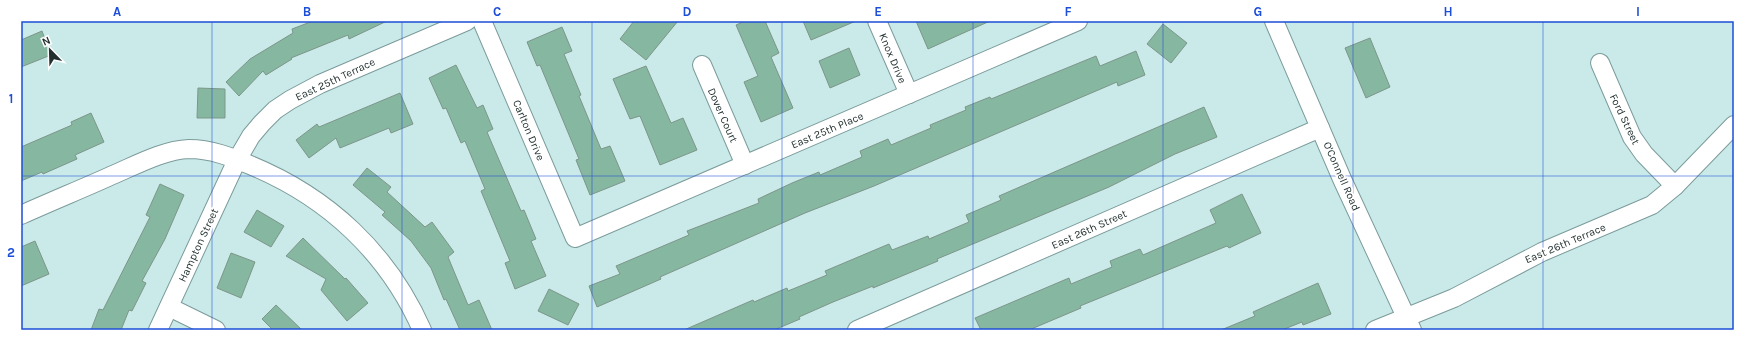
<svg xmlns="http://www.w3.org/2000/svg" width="1755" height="351" viewBox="0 0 1755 351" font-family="Karla,sans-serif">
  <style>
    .building { fill: #86b7a0; stroke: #7d968a }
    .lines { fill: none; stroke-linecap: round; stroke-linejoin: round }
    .minor-casing { stroke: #7c9b9b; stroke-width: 20 }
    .minor { stroke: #fff; stroke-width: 18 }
    .grid { fill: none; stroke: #1d4ed8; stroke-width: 1; stroke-opacity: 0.55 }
    .labels { text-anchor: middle; stroke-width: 4; stroke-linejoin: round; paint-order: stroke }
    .street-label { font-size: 11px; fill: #233030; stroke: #fff }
    .neatline { fill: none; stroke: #1d4ed8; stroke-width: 1.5 }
    .grid-label { font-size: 13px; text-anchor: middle; font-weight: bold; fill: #1d4ed8 }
  </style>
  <rect width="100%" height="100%" fill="#caeaea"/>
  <!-- building -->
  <g class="building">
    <path d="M313,21H387L349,39L348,35L291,58L292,59L266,75L263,71L239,96L226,82L250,59L293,33L292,29Z"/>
    <path d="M634,21H678L646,60L620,39Z"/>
    <path d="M745,21H765L779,53L771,57L793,108L761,122L744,82L758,76L736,25Z"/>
    <path d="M803,21H856L811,40Z"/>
    <path d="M916,21H990L928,49Z"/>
    <path d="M1163,24L1187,43L1171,63L1147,44Z"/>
    <path d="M562,27L572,51L564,54L581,95L579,96L601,149L610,146L625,181L590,195L576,160L579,159L540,65L537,66L527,42Z"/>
    <path d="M42,31L51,55L21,67V40Z"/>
    <path d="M1370,38L1390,87L1366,98L1345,48Z"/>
    <path d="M849,48L860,75L830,88L819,61Z"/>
    <path d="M1136,51L1145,75L1118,86L1117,82L874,186L805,213L660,277L661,279L597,307L589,286L620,274L616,266L689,235L687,231L759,203L758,199L792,183L819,172L820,175L862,157L860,151L888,139L891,145L931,128L930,125L966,110L965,107L990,97L991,99L1096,56L1100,66Z"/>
    <path d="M456,65L477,108L483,105L493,129L487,132L521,211L524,210L536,239L531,241L546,276L515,289L505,263L510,261L481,191L485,189L465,141L461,143L446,108L443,109L429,78Z"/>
    <path d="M646,66L671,123L683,118L697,150L660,165L640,116L630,119L613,79Z"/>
    <path d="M198,88L225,89V118H197Z"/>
    <path d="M400,93L413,124L391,133L389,128L340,148L336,138L309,158L296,140L317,124L319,127Z"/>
    <path d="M1204,107L1217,137L1175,154L1109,187L937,259L938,261L873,288V286L833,302L799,317L800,319L774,330H684L753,300L754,302L787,288L788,291L827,275L825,271L889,244L892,250L928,236L929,239L969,222L966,215L1001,200L999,196Z"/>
    <path d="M91,113L104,142L75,155L77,159L43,174L42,172L21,181V147L72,125L71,122Z"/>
    <path d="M367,168L391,187L387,192L425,227L432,222L454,252L448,257L468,305L479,300L492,330H460L446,299L444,300L431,268L411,241L382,215L385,212L353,185Z"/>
    <path d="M160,184L184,195L165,239L142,281L146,283L132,311L129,310L121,330H91L99,309L103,310L150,217L146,215Z"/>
    <path d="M1242,194L1261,233L1229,248L1227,246L1080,306L1081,308L1029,330H981L975,318L1069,278L1071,284L1112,267L1110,261L1140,249L1143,255L1216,223L1210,210Z"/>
    <path d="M257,210L284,226L271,247L244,232Z"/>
    <path d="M303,238L345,279L346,278L368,303L347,321L321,290L326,279L286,256Z"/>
    <path d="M35,241L49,274L21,286V247Z"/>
    <path d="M231,253L255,262L241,298L217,288Z"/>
    <path d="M1318,283L1331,314L1303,325L1302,322L1282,330H1221L1255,316L1253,312Z"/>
    <path d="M549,289L579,304L568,325L538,311Z"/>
    <path d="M276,305L302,330H273L262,319Z"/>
  </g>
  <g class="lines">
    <!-- minor casing -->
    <g class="minor-casing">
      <g id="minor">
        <path d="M482,21L575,238L1078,21"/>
        <path d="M877,21L909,94"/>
        <path d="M1274,21L1342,179L1412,330"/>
        <path d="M1600,63L1632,137L1644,154L1675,186"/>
        <path d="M702,65L745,165"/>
        <path d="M21,215C52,201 84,188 115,174C138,164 164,150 189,149C211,149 231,157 250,165C328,197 388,253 422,330"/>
        <path d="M169,307L216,330"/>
        <path d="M158,330L237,160L251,136L262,123L275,110L290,100L320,84L467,21"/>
        <path d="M857,330L1320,128"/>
        <path d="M1375,330L1454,298L1542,252L1652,205L1675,186L1734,125"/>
      </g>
    </g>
    <!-- minor -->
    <use href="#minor" class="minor"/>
  </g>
  <!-- grid -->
  <path class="grid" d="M212,21V330M402,21V330M592,21V330M782,21V330M973,21V330M1163,21V330M1353,21V330M1543,21V330M21,176H1734"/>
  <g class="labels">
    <!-- street labels -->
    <g class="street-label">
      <text transform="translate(893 58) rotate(67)" y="4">Knox Drive</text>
      <text transform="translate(335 79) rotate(-25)" y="4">East 25th Terrace</text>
      <text transform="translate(723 115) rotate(66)" y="4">Dover Court</text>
      <text transform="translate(1625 119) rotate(64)" y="4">Ford Street</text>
      <text transform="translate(529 130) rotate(67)" y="4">Carlton Drive</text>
      <text transform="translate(827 130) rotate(-23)" y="4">East 25th Place</text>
      <text transform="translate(1342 176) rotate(66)" y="4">O'Connell Road</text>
      <text transform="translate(1089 229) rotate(-24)" y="4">East 26th Street</text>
      <text transform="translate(1565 243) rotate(-23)" y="4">East 26th Terrace</text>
      <text transform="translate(198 245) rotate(-65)" y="4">Hampton Street</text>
    </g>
  </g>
  <!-- border -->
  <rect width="1755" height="351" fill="none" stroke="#ffffff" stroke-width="44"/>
  <!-- north arrow -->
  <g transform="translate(50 50) rotate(337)" stroke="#ffffff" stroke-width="3" paint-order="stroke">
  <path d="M0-3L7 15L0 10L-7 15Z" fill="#233030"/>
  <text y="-6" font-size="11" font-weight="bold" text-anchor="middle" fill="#233030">N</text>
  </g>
  <rect x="22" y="22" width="1711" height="307" class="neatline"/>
  <g class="grid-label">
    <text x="117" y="16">A</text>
    <text x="307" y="16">B</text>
    <text x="497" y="16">C</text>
    <text x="687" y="16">D</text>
    <text x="878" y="16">E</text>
    <text x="1068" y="16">F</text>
    <text x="1258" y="16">G</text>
    <text x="1448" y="16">H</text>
    <text x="1638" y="16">I</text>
    <text x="11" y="103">1</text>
    <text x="11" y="257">2</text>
  </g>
</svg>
